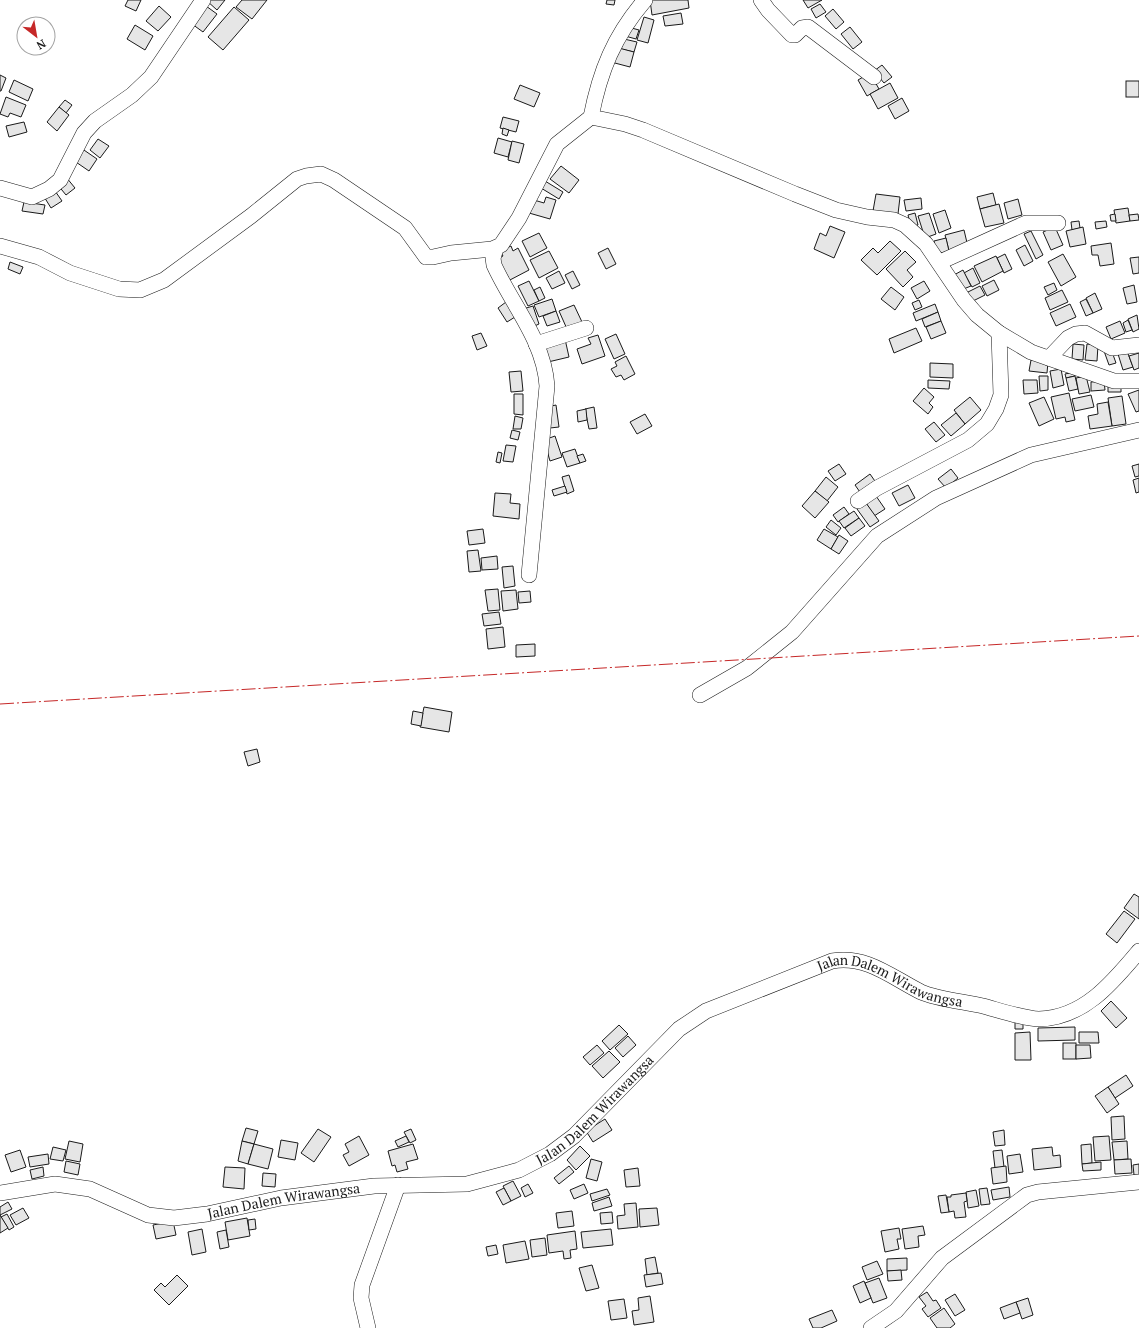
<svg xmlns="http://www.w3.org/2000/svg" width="1139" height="1328" viewBox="0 0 1139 1328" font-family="'PT Serif',serif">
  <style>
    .building { fill: #e6e6e6; stroke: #1a1a1a }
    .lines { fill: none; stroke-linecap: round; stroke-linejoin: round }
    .minor-casing { stroke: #1a1a1a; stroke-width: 16 }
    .minor { stroke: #fff; stroke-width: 15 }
    .power { stroke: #c62828; stroke-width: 1; stroke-dasharray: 14 3 2 3; stroke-linecap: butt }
    .labels { text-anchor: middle; stroke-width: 3; stroke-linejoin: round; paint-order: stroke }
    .street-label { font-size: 14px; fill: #1a1a1a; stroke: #fff }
  </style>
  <rect width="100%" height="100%" fill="#fff"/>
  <!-- building -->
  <g class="building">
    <path d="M128,0H141L136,11L125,6Z"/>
    <path d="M206,0H225L217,10Z"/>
    <path d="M242,0H267L252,19L236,7Z"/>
    <path d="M607,0H615L614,5L606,4Z"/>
    <path d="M650,0H688L689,8L652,15Z"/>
    <path d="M803,0H822L808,8Z"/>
    <path d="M820,4L826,12L816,18L811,9Z"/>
    <path d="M159,6L171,17L158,31L146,21Z"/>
    <path d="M206,6L217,14L203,32L192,24Z"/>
    <path d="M234,7L249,20L223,50L208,37Z"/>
    <path d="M833,9L844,22L836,29L825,16Z"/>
    <path d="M681,13L683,24L665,26L663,16Z"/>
    <path d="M644,17L654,20L648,43L637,40Z"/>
    <path d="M135,25L153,36L145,50L127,39Z"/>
    <path d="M628,27L639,30L636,39L625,36Z"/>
    <path d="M850,27L862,42L853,49L841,34Z"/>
    <path d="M624,39L637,42L634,52L621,49Z"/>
    <path d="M615,47L634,52L630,67L611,62Z"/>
    <path d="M882,65L892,77L884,83L874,71Z"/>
    <path d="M870,73L879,89L867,96L858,80Z"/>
    <path d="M0,75L6,78L1,91H0Z"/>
    <path d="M14,80L33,89L28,101L9,92Z"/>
    <rect x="1126" y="81" width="13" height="16"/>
    <path d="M890,83L898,98L878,109L870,94Z"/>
    <path d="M520,85L540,93L534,107L514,99Z"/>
    <path d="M6,97L26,105L21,117L10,113L8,117L0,114Z"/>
    <path d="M902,98L909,111L895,119L888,106Z"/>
    <path d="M65,100L72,105L66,113L59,107Z"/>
    <path d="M59,107L69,115L57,131L47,122Z"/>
    <path d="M503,117L519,121L516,132L500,128Z"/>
    <path d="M24,122L27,132L9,137L6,126Z"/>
    <path d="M503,128L509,130L507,136L502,134Z"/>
    <path d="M498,138L512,142L508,157L494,153Z"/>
    <path d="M98,139L109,146L100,158L90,150Z"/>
    <path d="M512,141L524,144L519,163L508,160Z"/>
    <path d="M81,148L97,159L89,171L73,160Z"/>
    <path d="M561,166L579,180L569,193L550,179Z"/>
    <path d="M66,177L75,188L66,195L57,184Z"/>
    <path d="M545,181L563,192L559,199L541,188Z"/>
    <path d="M53,188L62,201L51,208L43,195Z"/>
    <path d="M993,193L996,205L980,209L977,197Z"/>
    <path d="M876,194L900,197L898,214L873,211Z"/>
    <path d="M546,197L556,200L550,219L529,213L534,200L544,203Z"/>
    <path d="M921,198L922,209L906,211L904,200Z"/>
    <path d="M1018,199L1022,215L1008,219L1004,203Z"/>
    <path d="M24,202L45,205L43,214L22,211Z"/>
    <path d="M999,204L1004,223L985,227L980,209Z"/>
    <path d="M1128,208L1130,221L1116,223L1114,210Z"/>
    <path d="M945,210L951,228L939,233L933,214Z"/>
    <path d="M915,213L918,225L911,227L908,215Z"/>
    <path d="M929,213L936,234L925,238L918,216Z"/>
    <path d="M1115,214L1116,221H1111L1110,215Z"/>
    <path d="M1138,214L1139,220L1130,221L1129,215Z"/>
    <path d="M1079,221L1080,228L1072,230L1071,222Z"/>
    <path d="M1106,221L1107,227L1096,229L1095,222Z"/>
    <path d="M830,226L845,232L834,258L814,249L820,233L826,236Z"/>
    <path d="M1055,227L1063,245L1051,250L1043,232Z"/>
    <path d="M1083,227L1086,244L1070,247L1066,231Z"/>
    <path d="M964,230L968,247L949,251L945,235Z"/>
    <path d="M1031,231L1043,255L1036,259L1024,234Z"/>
    <path d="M539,233L547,248L530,257L522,241Z"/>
    <path d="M946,238L949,251L937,254L934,241Z"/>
    <path d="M890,241L901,251L877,275L861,260L873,248L878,253Z"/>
    <path d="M1111,243L1114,264L1100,266L1098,255H1092L1091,246Z"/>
    <path d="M1025,245L1033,261L1024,266L1016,250Z"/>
    <path d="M511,246L513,251L518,248L529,270L508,281L497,259L503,256L500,251Z"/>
    <path d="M608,248L616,264L606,269L598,253Z"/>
    <path d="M549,251L558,268L539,278L530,260Z"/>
    <path d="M905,251L916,262L907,270L913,277L903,287L886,269Z"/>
    <path d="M1005,254L1012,269L1004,273L997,258Z"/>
    <path d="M1063,254L1076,277L1061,286L1048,262Z"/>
    <path d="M996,256L1003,271L982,282L974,266Z"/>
    <path d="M1139,257V273L1133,274L1130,258Z"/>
    <path d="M10,262L23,267L20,274L8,269Z"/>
    <path d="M973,268L980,283L972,287L964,273Z"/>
    <path d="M963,270L971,286L961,290L954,275Z"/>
    <path d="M559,271L565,283L552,289L546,278Z"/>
    <path d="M573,271L580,285L572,289L565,275Z"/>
    <path d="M994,280L999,290L987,296L982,286Z"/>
    <path d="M529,281L539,301L528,306L518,286Z"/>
    <path d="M924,281L930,291L917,299L911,288Z"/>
    <path d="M1054,283L1057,290L1048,295L1044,287Z"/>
    <path d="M1134,285L1137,302L1127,304L1123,288Z"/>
    <path d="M980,286L985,295L969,303L964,294Z"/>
    <path d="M540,287L545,298L539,301L534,290Z"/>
    <path d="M891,287L904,297L895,310L881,299Z"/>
    <path d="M1062,290L1068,302L1050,310L1045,298Z"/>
    <path d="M1095,293L1102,309L1093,313L1086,298Z"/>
    <path d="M552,299L556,311L539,317L534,305Z"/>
    <path d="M1086,299L1093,313L1086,316L1080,302Z"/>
    <path d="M919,300L922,307L915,310L912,303Z"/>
    <path d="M506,302L515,317L507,322L498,308Z"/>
    <path d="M935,304L938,312L916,321L913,313Z"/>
    <path d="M1070,304L1076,317L1056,326L1050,313Z"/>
    <path d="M574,305L582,322L567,329L559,311Z"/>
    <path d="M533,306L539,324L530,328L523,309Z"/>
    <path d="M556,311L560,322L547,326L543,316Z"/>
    <path d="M938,312L941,321L925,327L922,319Z"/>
    <path d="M1137,315L1139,329L1133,332L1128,319Z"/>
    <path d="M1128,320L1132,330L1126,332L1123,323Z"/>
    <path d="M941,321L946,333L931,339L926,327Z"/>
    <path d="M1120,321L1125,333L1111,339L1106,327Z"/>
    <path d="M916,328L922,341L894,353L889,339Z"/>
    <path d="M481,333L487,346L477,350L472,336Z"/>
    <path d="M616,334L625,354L614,359L605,339Z"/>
    <path d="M598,335L605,356L582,364L577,349L591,344L588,338Z"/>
    <path d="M565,339L569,357L548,362L544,343Z"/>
    <path d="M1073,344L1084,345L1083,360L1072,359Z"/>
    <path d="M1087,344L1098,345L1097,361L1085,360Z"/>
    <path d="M1111,349L1116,363L1109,365L1104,351Z"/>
    <path d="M1127,351L1133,367L1123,370L1118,354Z"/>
    <path d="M1139,353V368L1134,370L1129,356Z"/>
    <path d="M626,356L635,374L624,380L621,375L616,377L611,369L617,366L615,362Z"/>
    <path d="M1031,360L1048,362L1047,373L1029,371Z"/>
    <path d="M930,363L953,364V378L930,377Z"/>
    <path d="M1061,369L1064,385L1053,388L1050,371Z"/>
    <path d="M521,371L523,391L511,392L509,372Z"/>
    <path d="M1074,372L1075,376L1066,378L1065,374Z"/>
    <path d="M1039,376H1048V390L1040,391Z"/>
    <path d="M1075,376L1078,389L1069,391L1066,378Z"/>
    <path d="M1086,376L1090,392L1079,394L1076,378Z"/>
    <path d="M928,380L950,381L949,389L928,388Z"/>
    <path d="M1023,380H1037L1038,393L1024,394Z"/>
    <path d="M1104,381L1105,390L1091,391V382Z"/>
    <path d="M1121,383V392H1108V384Z"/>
    <path d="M924,388L934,397L929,403L933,407L928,414L913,401Z"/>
    <path d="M1139,390V411L1136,412L1128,394Z"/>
    <path d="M1069,393L1075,420L1066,422L1065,417L1056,419L1051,397Z"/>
    <path d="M514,394H523V415L514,414Z"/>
    <path d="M1091,395L1094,407L1075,411L1072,399Z"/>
    <path d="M1122,396L1126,424L1112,426L1108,398Z"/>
    <path d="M970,397L981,410L965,424L954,410Z"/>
    <path d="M1044,397L1054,419L1039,426L1029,403Z"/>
    <path d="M1108,402L1112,426L1090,429L1088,416L1098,414L1097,404Z"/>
    <path d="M556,405L559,427L550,428L547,407Z"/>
    <path d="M594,407L597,428L589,429L585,409Z"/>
    <path d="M586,409L587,420L578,422L577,411Z"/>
    <path d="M956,413L965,424L951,436L941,425Z"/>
    <path d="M645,414L652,426L637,434L630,422Z"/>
    <path d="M515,416L523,418L521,429H513Z"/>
    <path d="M934,422L945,435L936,442L925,429Z"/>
    <path d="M512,430L520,432L518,440L510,438Z"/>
    <path d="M555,436L562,457L550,461L544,440Z"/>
    <path d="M506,445L516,446L513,462L503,461Z"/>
    <path d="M575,449L580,463L567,467L562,453Z"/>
    <path d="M498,452L502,453L500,463L496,462Z"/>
    <path d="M583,454L586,461L580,463L577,456Z"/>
    <path d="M839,464L846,474L835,481L828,471Z"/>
    <path d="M1139,464V476L1135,477L1132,466Z"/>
    <path d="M951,469L958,478L946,488L938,479Z"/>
    <path d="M870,474L877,484L862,495L855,485Z"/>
    <path d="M569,475L574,491L567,494L562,477Z"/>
    <path d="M826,477L838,487L827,501L815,491Z"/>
    <path d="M1139,478V492L1136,493L1133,480Z"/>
    <path d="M908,485L915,498L899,506L892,493Z"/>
    <path d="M565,486L567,492L554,496L552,490Z"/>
    <path d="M815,491L829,502L815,518L802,506Z"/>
    <path d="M495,493L511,494L510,503L520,504L519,519L493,516Z"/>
    <path d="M876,496L885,509L874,516L866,503Z"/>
    <path d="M866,503L879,521L870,527L857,509Z"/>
    <path d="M844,507L849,514L838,522L833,515Z"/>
    <path d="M854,511L859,518L844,528L839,521Z"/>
    <path d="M859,518L865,526L851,536L845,528Z"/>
    <path d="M831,520L841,528L836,535L826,527Z"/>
    <path d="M483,529L485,543L469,545L467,531Z"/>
    <path d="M824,529L838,537L831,549L817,540Z"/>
    <path d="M839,535L848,541L839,554L831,549Z"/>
    <path d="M478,550L481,571L469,572L467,551Z"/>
    <path d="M497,556L498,569L482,570L481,558Z"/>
    <path d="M513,566L515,586L504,588L502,567Z"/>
    <path d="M498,589L500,610L488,611L485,590Z"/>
    <path d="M516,590L518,609L503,611L501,591Z"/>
    <path d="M530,591L531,602L519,603L518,592Z"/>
    <path d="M499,612L501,624L484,626L482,614Z"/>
    <path d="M503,627L505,647L488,649L486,629Z"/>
    <path d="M535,644V656L516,657V645Z"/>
    <path d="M424,707L452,712L449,732L420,727Z"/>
    <path d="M413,711L423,713L421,726L411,724Z"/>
    <path d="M257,749L260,762L248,766L244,752Z"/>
    <path d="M1134,894L1139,897V919L1124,908Z"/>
    <path d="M1124,911L1135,919L1117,943L1106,934Z"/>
    <path d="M1111,1001L1127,1018L1116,1028L1101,1011Z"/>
    <path d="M1023,1021V1029H1015V1022Z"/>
    <path d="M619,1025L628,1034L610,1050L602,1041Z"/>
    <path d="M1075,1027V1040L1038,1041V1028Z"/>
    <path d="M1030,1032L1031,1060H1015V1033Z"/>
    <path d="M1079,1032H1098L1099,1043H1079Z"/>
    <path d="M628,1036L636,1045L623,1057L615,1048Z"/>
    <rect x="1063" y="1043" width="13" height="16"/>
    <path d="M597,1045L604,1053L590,1065L583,1057Z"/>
    <path d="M1076,1045H1090L1091,1058L1076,1059Z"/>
    <path d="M609,1051L620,1062L603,1078L592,1066Z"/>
    <path d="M1126,1075L1133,1086L1115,1098L1108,1087Z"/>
    <path d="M1108,1087L1119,1104L1107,1113L1095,1096Z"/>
    <path d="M1124,1116L1125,1139L1112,1140L1111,1117Z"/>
    <path d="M605,1119L612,1130L593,1142L586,1131Z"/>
    <path d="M246,1128L258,1131L254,1144L242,1141Z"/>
    <path d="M318,1129L331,1137L314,1162L301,1153Z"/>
    <path d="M411,1129L416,1140L410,1143L404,1132Z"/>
    <path d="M1004,1130L1005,1145L995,1146L993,1132Z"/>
    <path d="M359,1136L369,1155L349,1166L343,1155L349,1152L345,1144Z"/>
    <path d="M406,1136L409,1142L398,1147L395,1141Z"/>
    <path d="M1109,1136L1111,1160L1095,1161L1093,1137Z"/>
    <path d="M281,1140L298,1143L295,1160L278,1157Z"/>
    <path d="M69,1141L83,1144L80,1162L65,1159Z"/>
    <path d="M242,1141L254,1144L248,1164L238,1161Z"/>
    <path d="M1127,1141L1128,1159L1114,1160L1112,1142Z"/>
    <path d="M254,1144L273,1149L268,1169L248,1164Z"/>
    <path d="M413,1144L418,1159L406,1162L408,1169L397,1172L395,1165L392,1166L388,1151Z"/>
    <path d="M1091,1144L1092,1163L1082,1164L1081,1145Z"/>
    <path d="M580,1146L590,1156L576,1170L567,1160Z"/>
    <path d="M53,1147L66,1150L63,1161L50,1159Z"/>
    <path d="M1052,1147L1053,1156L1060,1155L1061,1167L1034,1170L1032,1149Z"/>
    <path d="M20,1150L26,1167L11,1172L5,1155Z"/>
    <path d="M1002,1150L1004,1167L995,1168L993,1151Z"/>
    <path d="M48,1154L49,1164L30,1167L28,1157Z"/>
    <path d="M1020,1154L1023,1172L1009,1174L1007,1156Z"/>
    <path d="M591,1159L602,1162L597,1181L586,1178Z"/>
    <path d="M1131,1159L1132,1173L1115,1174L1114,1160Z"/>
    <path d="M66,1161L80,1164L78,1175L64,1172Z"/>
    <path d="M1101,1162V1170L1083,1171L1082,1164Z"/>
    <path d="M1139,1164V1175H1134L1133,1165Z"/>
    <path d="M569,1166L574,1172L559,1184L554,1178Z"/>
    <path d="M1006,1166L1007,1182L993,1184L991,1168Z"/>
    <path d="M43,1167L44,1176L32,1179L30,1170Z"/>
    <path d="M225,1167L245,1168L244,1189L223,1187Z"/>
    <path d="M638,1168L640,1186L626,1187L624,1170Z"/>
    <path d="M263,1173L276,1174L275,1187L262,1186Z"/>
    <path d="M513,1181L521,1196L511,1201L503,1186Z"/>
    <path d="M528,1184L533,1193L525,1197L521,1188Z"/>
    <path d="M584,1184L588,1193L574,1199L570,1190Z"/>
    <path d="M1009,1187L1010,1197L993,1200L991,1190Z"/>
    <path d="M504,1188L511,1201L503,1205L496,1192Z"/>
    <path d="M987,1188L990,1204L981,1205L979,1189Z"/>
    <path d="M607,1189L610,1195L592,1201L590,1194Z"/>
    <path d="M976,1190L979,1206L968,1208L966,1192Z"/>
    <path d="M966,1193L967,1201L964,1202L966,1217L955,1218L954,1211L949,1212L947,1197H951V1195Z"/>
    <path d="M946,1195L949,1212L941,1213L938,1196Z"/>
    <path d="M609,1197L612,1206L594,1211L592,1203Z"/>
    <path d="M8,1202L12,1209L0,1215V1207Z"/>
    <path d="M636,1203L638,1227L618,1229L617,1216L625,1215L624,1204Z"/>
    <path d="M23,1208L29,1218L16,1225L10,1215Z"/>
    <path d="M657,1208L659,1225L640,1227L639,1209Z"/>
    <path d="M572,1211L574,1226L558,1228L556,1213Z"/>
    <path d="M612,1212L613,1223L601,1224L600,1213Z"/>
    <path d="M7,1214L14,1227L9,1230L1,1217Z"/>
    <path d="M0,1215L8,1228L0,1233Z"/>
    <path d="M247,1218L250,1236L228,1240L225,1222Z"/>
    <path d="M255,1219L256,1229L249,1230L248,1220Z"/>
    <path d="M173,1221L176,1235L156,1239L153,1225Z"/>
    <path d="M923,1226L925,1235L918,1236L919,1247L905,1249L902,1229Z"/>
    <path d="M899,1228L901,1239H897L899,1249L885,1252L881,1231Z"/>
    <path d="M202,1229L206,1252L192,1255L188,1232Z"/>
    <path d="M611,1229L613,1245L583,1248L581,1232Z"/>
    <path d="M226,1230L229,1247L220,1249L217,1232Z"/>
    <path d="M575,1231L577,1249L570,1250L571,1258L564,1259L563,1251L549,1253L547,1235Z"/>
    <path d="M545,1238L547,1255L532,1257L530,1240Z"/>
    <path d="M525,1241L529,1259L506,1263L503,1245Z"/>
    <path d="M496,1245L498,1254L488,1256L486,1247Z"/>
    <path d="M655,1257L658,1273L647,1275L645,1259Z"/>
    <path d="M907,1258V1270L887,1271V1259Z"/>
    <path d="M877,1261L883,1274L867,1280L862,1267Z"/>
    <path d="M592,1265L599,1288L586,1291L579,1268Z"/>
    <path d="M901,1270L902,1280L888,1281L887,1271Z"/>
    <path d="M661,1273L663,1284L646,1287L644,1275Z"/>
    <path d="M177,1275L188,1286L169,1305L154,1290L161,1283L165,1287Z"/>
    <path d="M879,1278L887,1298L873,1303L865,1283Z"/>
    <path d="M864,1281L871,1298L860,1303L853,1286Z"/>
    <path d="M927,1292L933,1301L936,1300L941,1308L928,1317L922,1309L926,1306L919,1297Z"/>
    <path d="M955,1294L965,1310L955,1316L945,1300Z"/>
    <path d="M650,1296L654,1322L634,1325L632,1311L639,1310L638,1298Z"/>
    <path d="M1028,1298L1033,1315L1022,1319L1016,1302Z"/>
    <path d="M624,1299L627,1318L611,1320L608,1301Z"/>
    <path d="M1016,1302L1020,1313L1004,1319L1000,1308Z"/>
    <path d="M944,1308L955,1324L950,1328H937L930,1318Z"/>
    <path d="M832,1310L837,1321L821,1328H813L809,1319Z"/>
  </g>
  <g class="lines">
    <!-- minor casing -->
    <g class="minor-casing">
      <g id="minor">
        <path d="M645,0C614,36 600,71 591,117L625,124L643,130L795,194L836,210L867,217L894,220L905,225L926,244L964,300L977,315L999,333L1031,352L1114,381H1139"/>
        <path d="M761,0L768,10L792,35H795L802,28L808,27L874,77"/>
        <path d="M0,188L32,197L49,189L60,180L84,133L95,121L132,95L151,77L203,0"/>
        <path d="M0,246L39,257L70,273L119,289L140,290L164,280L251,216L297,179L306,176L321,174L334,180L405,228L426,257H433L451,253L492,249L501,245L519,218L557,144L591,117"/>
        <path d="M496,248L493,258L494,265C512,305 544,340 547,386L529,575"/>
        <path d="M940,262L1026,223H1058"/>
        <path d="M536,344L586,328"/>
        <path d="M1049,358L1068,338L1076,334L1085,333L1112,348L1139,345"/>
        <path d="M858,501L877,488L968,440L987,424L996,409L1001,395L999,333"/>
        <path d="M700,695L747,668L792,632L877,536L936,498L1031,455L1139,430"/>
        <path id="s1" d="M0,1193L55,1184L90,1189L148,1215L174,1218L207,1214L281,1198L374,1186L467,1184L519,1170L550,1154L574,1136L679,1029L706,1011L832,961C867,955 891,977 921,992C936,999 966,1002 983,1006C998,1010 1025,1019 1039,1019C1084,1018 1113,982 1139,951"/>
        <path d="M368,1328L361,1298L362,1285L398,1185"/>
        <path d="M871,1328L896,1311L942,1258L1027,1195L1038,1192L1139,1182"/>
      </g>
    </g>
    <!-- minor -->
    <use href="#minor" class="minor"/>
    <!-- power -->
    <path class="power" d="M0,704L1139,636"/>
  </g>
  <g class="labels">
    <!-- street labels -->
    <g class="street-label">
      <text dy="5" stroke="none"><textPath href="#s1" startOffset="975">Jalan Dalem Wirawangsa</textPath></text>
      <text dy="5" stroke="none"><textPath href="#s1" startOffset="628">Jalan Dalem Wirawangsa</textPath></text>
      <text dy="5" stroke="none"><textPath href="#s1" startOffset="292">Jalan Dalem Wirawangsa</textPath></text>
    </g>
  </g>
  <!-- north arrow -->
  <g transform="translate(36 36) rotate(149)"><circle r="19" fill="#ffffff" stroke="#a3a3a3"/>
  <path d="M0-3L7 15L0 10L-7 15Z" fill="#c62828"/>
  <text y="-6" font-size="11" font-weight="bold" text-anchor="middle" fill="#1a1a1a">N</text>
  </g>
</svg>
